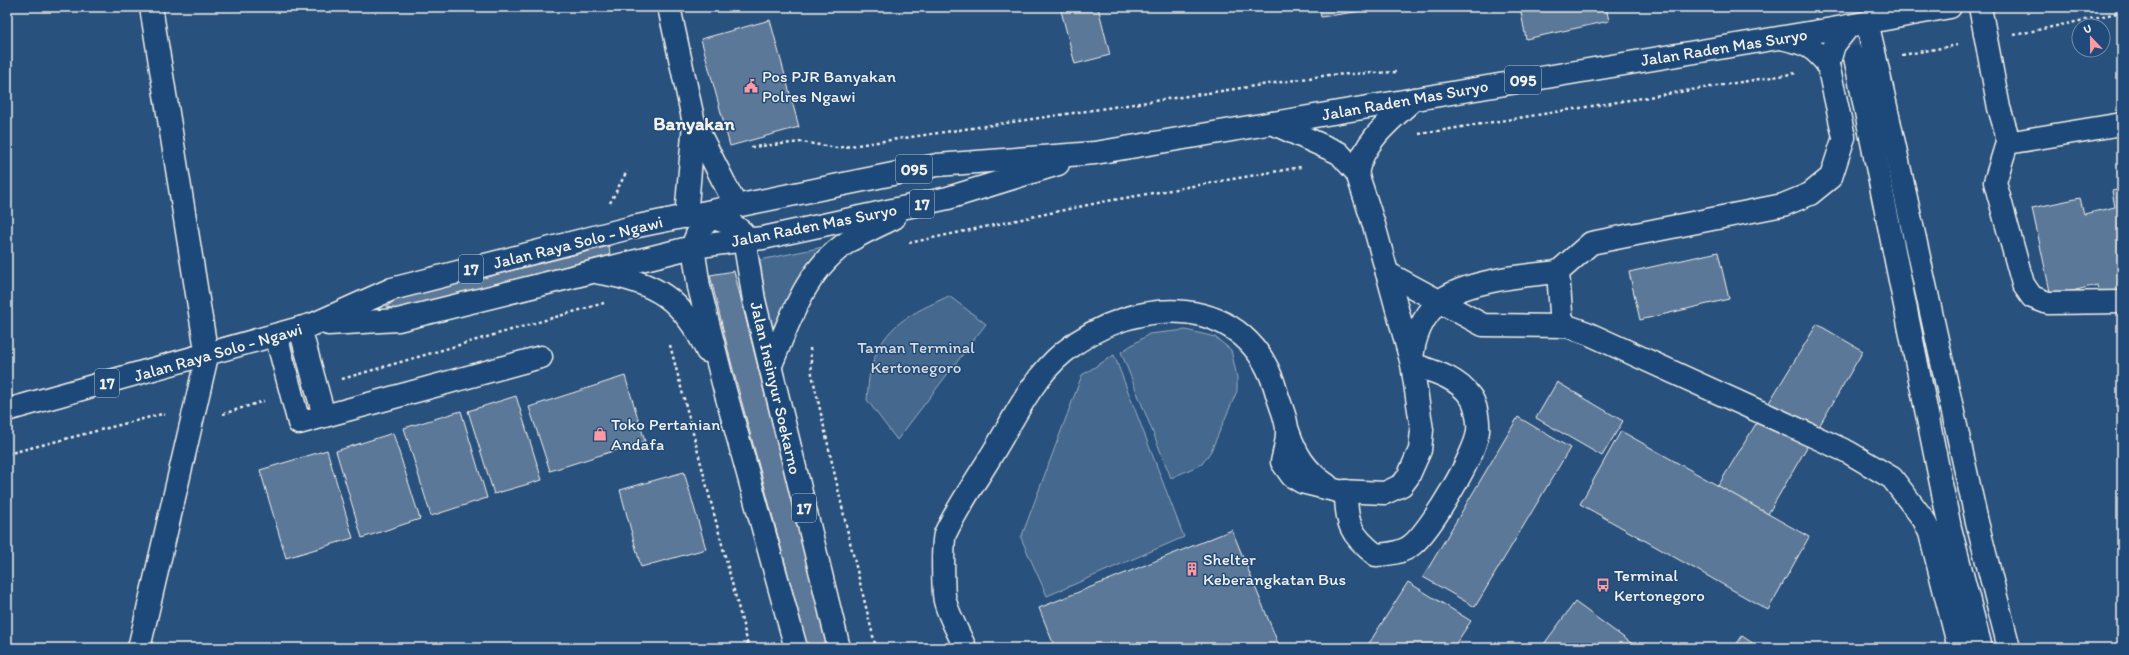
<svg xmlns="http://www.w3.org/2000/svg" width="2129" height="655" viewBox="0 0 2129 655" font-family="Itim,sans-serif">
  <style>
    .green { fill: #45688e; stroke: #9cacbb }
    .building { fill: #5b7899; stroke: #f4f1e8 }
    .lines { fill: none; stroke-linecap: round; stroke-linejoin: round }
    .minor-casing { stroke: #f4f1e8; stroke-width: 25 }
    .major-casing { stroke: #f4f1e8; stroke-width: 25 }
    .highway-casing { stroke: #f4f1e8; stroke-width: 25 }
    .path { stroke: #f4f1e8; stroke-width: 2.5; stroke-dasharray: 3 3; stroke-linecap: butt }
    .minor { stroke: #1f4a7a; stroke-width: 22 }
    .major { stroke: #1f4a7a; stroke-width: 22 }
    .highway { stroke: #1f4a7a; stroke-width: 22 }
    .minor-bridge-casing { stroke: #f4f1e8; stroke-width: 25; stroke-linecap: butt }
    .minor-bridge { stroke: #1f4a7a; stroke-width: 22 }
    .labels { text-anchor: middle; stroke-width: 3; stroke-linejoin: round; paint-order: stroke }
    .shield { fill: #1f4a7a; stroke: #b4bfc7; stroke-width: 1 }
    .shield-label { font-size: 16px; font-weight: bold; fill: #f4f1e8 }
    .street-label { font-size: 17px; fill: #f4f1e8; stroke: #1f4a7a }
    .poi-label { font-size: 17px; fill: #f4f1e8; stroke: #1f4a7a; text-anchor: start }
    .park-label { font-size: 17px; fill: #dadcda; stroke: #1f4a7a }
    .quarter-label { font-size: 19px; font-weight: bold; fill: #f4f1e8; stroke: #1f4a7a }
  </style>
  <rect width="100%" height="100%" fill="#28517e"/>
  <filter id="ink" filterUnits="userSpaceOnUse"><feTurbulence type="fractalNoise" baseFrequency=".025" numOctaves="2"/><feDisplacementMap in="SourceGraphic" scale="8" xChannelSelector="R" yChannelSelector="G"/><feConvolveMatrix kernelMatrix="1 2 1 2 8 2 1 2 1" color-interpolation-filters="sRGB"/></filter>
  <g filter="url(#ink)">
    <!-- green -->
    <g class="green">
      <path d="M828,246L792,293L771,331L760,260Z"/>
      <path d="M949,296L986,324L897,440L867,400C868,390 868,379 871,369C883,324 911,314 949,296Z"/>
      <path d="M1186,330L1215,337L1231,350L1237,377V391L1211,451L1202,464L1171,478L1121,352L1149,334Z"/>
      <path d="M1114,355L1184,537L1047,596L1021,538L1082,375Z"/>
    </g>
    <!-- building -->
    <g class="building">
      <path d="M1060,7H1098L1110,55L1075,64Z"/>
      <path d="M1319,7H1362V11L1321,17Z"/>
      <path d="M1520,7H1606L1609,21L1526,39Z"/>
      <path d="M770,20L799,127L730,146L701,39Z"/>
      <path d="M2122,189V291L2099,296L2097,285L2051,296L2032,208L2080,198L2084,214L2115,207L2112,191Z"/>
      <path d="M609,246L610,255L397,309L386,307L395,300Z"/>
      <path d="M1718,252L1729,299L1640,320L1629,272Z"/>
      <path d="M734,271L828,648H808L732,366L710,275Z"/>
      <path d="M1817,324L1863,351L1768,514L1718,486Z"/>
      <path d="M625,376L645,441L550,471L529,407Z"/>
      <path d="M1557,382L1623,421L1602,456L1536,418Z"/>
      <path d="M516,396L542,480L494,494L468,411Z"/>
      <path d="M461,411L487,498L431,516L404,428Z"/>
      <path d="M1518,417L1570,448L1475,607L1423,577Z"/>
      <path d="M1621,431L1809,537L1768,610L1580,504Z"/>
      <path d="M393,433L420,519L362,538L336,451Z"/>
      <path d="M327,450L353,538L286,558L260,470Z"/>
      <path d="M684,472L706,549L641,567L620,490Z"/>
      <path d="M1232,530L1280,648H1055L1039,608Z"/>
      <path d="M1408,582L1471,621L1453,648H1366Z"/>
      <path d="M1575,602L1638,648H1541Z"/>
      <path d="M1742,636L1760,648H1734Z"/>
    </g>
    <g class="lines">
      <!-- minor casing -->
      <g class="minor-casing">
        <g id="minor">
          <path d="M669,7L694,123L736,206"/>
          <path d="M1980,7L1999,108L2006,131L2007,143L2122,124"/>
          <path d="M1867,22L1874,52"/>
          <path d="M1781,38C1806,44 1812,45 1828,65"/>
          <path d="M1828,65L1834,45L1849,26"/>
          <path d="M1890,125L1977,522L2009,648"/>
          <path d="M1870,132L1950,528L1981,648"/>
          <path d="M2007,143L1995,182L2023,284L2032,297L2048,303L2122,302"/>
          <path d="M1357,173C1364,140 1391,120 1414,99"/>
          <path d="M686,217L694,123"/>
          <path d="M1387,273L1483,325L1567,326L1587,333L1848,452L1892,478L1924,520L1930,533L1959,648"/>
          <path d="M1562,326L1558,272L1591,243L1783,205L1810,194L1831,177L1844,137"/>
          <path d="M300,328L324,416"/>
          <path d="M276,335L299,423L541,357"/>
          <path d="M1412,359C1414,337 1421,318 1439,302C1462,281 1527,275 1558,272"/>
          <path d="M1288,431C1296,455 1306,471 1327,485"/>
          <path d="M1346,491C1346,523 1350,535 1376,555C1389,554 1403,553 1413,544C1431,529 1476,454 1478,431C1479,422 1476,403 1470,396C1457,377 1432,371 1412,364"/>
          <path d="M139,648L207,356L151,7"/>
          <path d="M965,648C959,633 949,617 945,601C943,595 942,539 945,534C957,508 976,481 991,456C1013,421 1031,379 1064,352C1135,294 1249,290 1277,394C1280,405 1288,421 1287,433C1287,442 1284,453 1282,462L1292,476L1302,482L1338,491L1385,493L1402,485L1408,477L1420,450L1422,430L1412,364L1374,225L1357,173L1339,153L1272,123"/>
        </g>
      </g>
      <!-- major casing -->
      <g class="major-casing">
        <g id="major">
          <path d="M736,206L937,165L1095,153L1832,29L1950,7"/>
          <path d="M745,240L763,238L948,198L1058,164"/>
          <path d="M693,247C696,229 708,219 724,211"/>
          <path d="M770,367C790,321 805,268 851,240C864,232 880,225 894,218"/>
        </g>
      </g>
      <!-- highway casing -->
      <g class="highway-casing">
        <g id="highway">
          <path d="M701,217C717,218 732,222 743,233L754,300L839,648"/>
          <path d="M693,247L699,287L724,387L796,648"/>
          <path d="M600,273C655,282 683,299 707,351"/>
          <path d="M328,324L398,320L693,247L745,240"/>
          <path d="M7,410L314,324L392,289L633,227L736,206"/>
        </g>
      </g>
      <!-- path -->
      <g class="path">
        <path d="M2014,35L2122,12"/>
        <path d="M1902,55L1958,45"/>
        <path d="M1419,134L1797,73"/>
        <path d="M751,147L802,142L837,148L1329,75L1396,72"/>
        <path d="M610,203L627,171"/>
        <path d="M909,243L1102,202L1301,167"/>
        <path d="M670,345L749,648"/>
        <path d="M810,348L812,374L850,542L876,648"/>
        <path d="M342,379L604,303"/>
        <path d="M223,414L264,401"/>
        <path d="M7,454L162,414L165,415"/>
      </g>
      <!-- minor -->
      <use href="#minor" class="minor"/>
      <!-- major -->
      <use href="#major" class="major"/>
      <!-- highway -->
      <use href="#highway" class="highway"/>
      <!-- minor-bridge casing -->
      <g class="minor-bridge-casing">
        <g id="minor-bridge">
          <path d="M1874,52L1890,125"/>
          <path d="M1855,57L1870,132"/>
          <path d="M1828,65L1844,137"/>
        </g>
      </g>
      <!-- minor-bridge -->
      <use href="#minor-bridge" class="minor-bridge"/>
    </g>
  </g>
  <!-- icons -->
  <defs>
    <g id="civic-bare" transform="scale(1.08)"><path d="M-.6-6.5H3V-4.5H.6V-3L4-1V1h2V6H-6V1h2V-1L-.6-3ZM-1.2 2.5V6h2.4V2.5Z" fill="#ff9aa2" stroke="#1f4a7a" stroke-width="2.5" paint-order="stroke"/></g>
    <g id="shop-bare" transform="scale(1.08)"><path d="M-5-2.5h2.3a2.7 3.5 0 0 1 5.4 0H5L5.5 6h-11ZM-1.5-2.5h3a1.5 2.3 0 0 0-3 0Z" fill="#ff9aa2" stroke="#1f4a7a" stroke-width="2.5" paint-order="stroke"/></g>
    <g id="building-bare" transform="scale(1.08)"><path d="M-4-6H4V6H1V3H-1V6H-4ZM-2.5-4.3h1.7v1.8h-1.7ZM.8-4.3h1.7v1.8H.8ZM-2.5-1h1.7V.8h-1.7ZM.8-1h1.7V.8H.8Z" fill="#ff9aa2" stroke="#1f4a7a" stroke-width="2.5" paint-order="stroke"/></g>
    <g id="bus-bare" transform="scale(1.08)"><path d="M-5-6H5V4H4V6H2V4H-2V6H-4V4H-5ZM-3.5-4V0h7V-4ZM-3.5 1.2v1.5H-2V1.2ZM2 1.2v1.5H3.5V1.2Z" fill="#ff9aa2" stroke="#1f4a7a" stroke-width="2.5" paint-order="stroke"/></g>
  </defs>
  <g fill-rule="evenodd">
    <use href="#civic-bare" x="751" y="86"/>
    <use href="#shop-bare" x="600" y="434"/>
    <use href="#building-bare" x="1192" y="569"/>
    <use href="#bus-bare" x="1603" y="585"/>
  </g>
  <g class="labels">
    <!-- shield labels -->
    <g class="shield">
      <rect x="1505" y="66" width="36" height="28" rx="3"/>
      <rect x="896" y="155" width="36" height="28" rx="3"/>
      <rect x="910" y="190" width="24" height="28" rx="3"/>
      <rect x="459" y="255" width="24" height="28" rx="3"/>
      <rect x="95" y="369" width="24" height="28" rx="3"/>
      <rect x="792" y="494" width="24" height="28" rx="3"/>
    </g>
    <g class="shield-label">
      <text x="1523" y="86">095</text>
      <text x="914" y="175">095</text>
      <text x="922" y="210">17</text>
      <text x="471" y="275">17</text>
      <text x="107" y="389">17</text>
      <text x="804" y="514">17</text>
    </g>
    <!-- street labels -->
    <g class="street-label">
      <text transform="translate(1724 47) rotate(-9)" y="6">Jalan Raden Mas Suryo</text>
      <text transform="translate(1405 100) rotate(-10)" y="6">Jalan Raden Mas Suryo</text>
      <text transform="translate(814 225) rotate(-11)" y="6">Jalan Raden Mas Suryo</text>
      <text transform="translate(578 242) rotate(-14)" y="6">Jalan Raya Solo - Ngawi</text>
      <text transform="translate(218 352) rotate(-16)" y="6">Jalan Raya Solo - Ngawi</text>
      <text transform="translate(776 388) rotate(77)" y="6">Jalan Insinyur Soekarno</text>
    </g>
    <!-- poi labels -->
    <g class="poi-label">
      <text x="762" y="82">Pos PJR Banyakan<tspan x="762" dy="20">Polres Ngawi</tspan></text>
      <text x="611" y="430">Toko Pertanian<tspan x="611" dy="20">Andafa</tspan></text>
      <text x="1203" y="565">Shelter<tspan x="1203" dy="20">Keberangkatan Bus</tspan></text>
      <text x="1614" y="581">Terminal<tspan x="1614" dy="20">Kertonegoro</tspan></text>
    </g>
    <!-- park labels -->
    <g class="park-label">
      <text x="916" y="353">Taman Terminal<tspan x="916" dy="20">Kertonegoro</tspan></text>
    </g>
    <!-- quarter labels -->
    <g class="quarter-label">
      <text x="694" y="130">Banyakan</text>
    </g>
  </g>
  <!-- margin -->
  <rect width="2129" height="655" fill="none" stroke="#1f4a7a" stroke-width="24"/>
  <rect x="12" y="12" width="2105" height="631" fill="none" stroke="#f4f1e8" stroke-width="1.5" filter="url(#ink)"/>
  <!-- north arrow -->
  <g transform="translate(2091 38) rotate(338)"><circle r="19" fill="#1f4a7a" stroke="#748da6"/>
  <path d="M0-3L7 15L0 10L-7 15Z" fill="#ff9aa2"/>
  <text y="-6" font-size="11" font-weight="bold" text-anchor="middle" fill="#f4f1e8">U</text>
  </g>
</svg>
